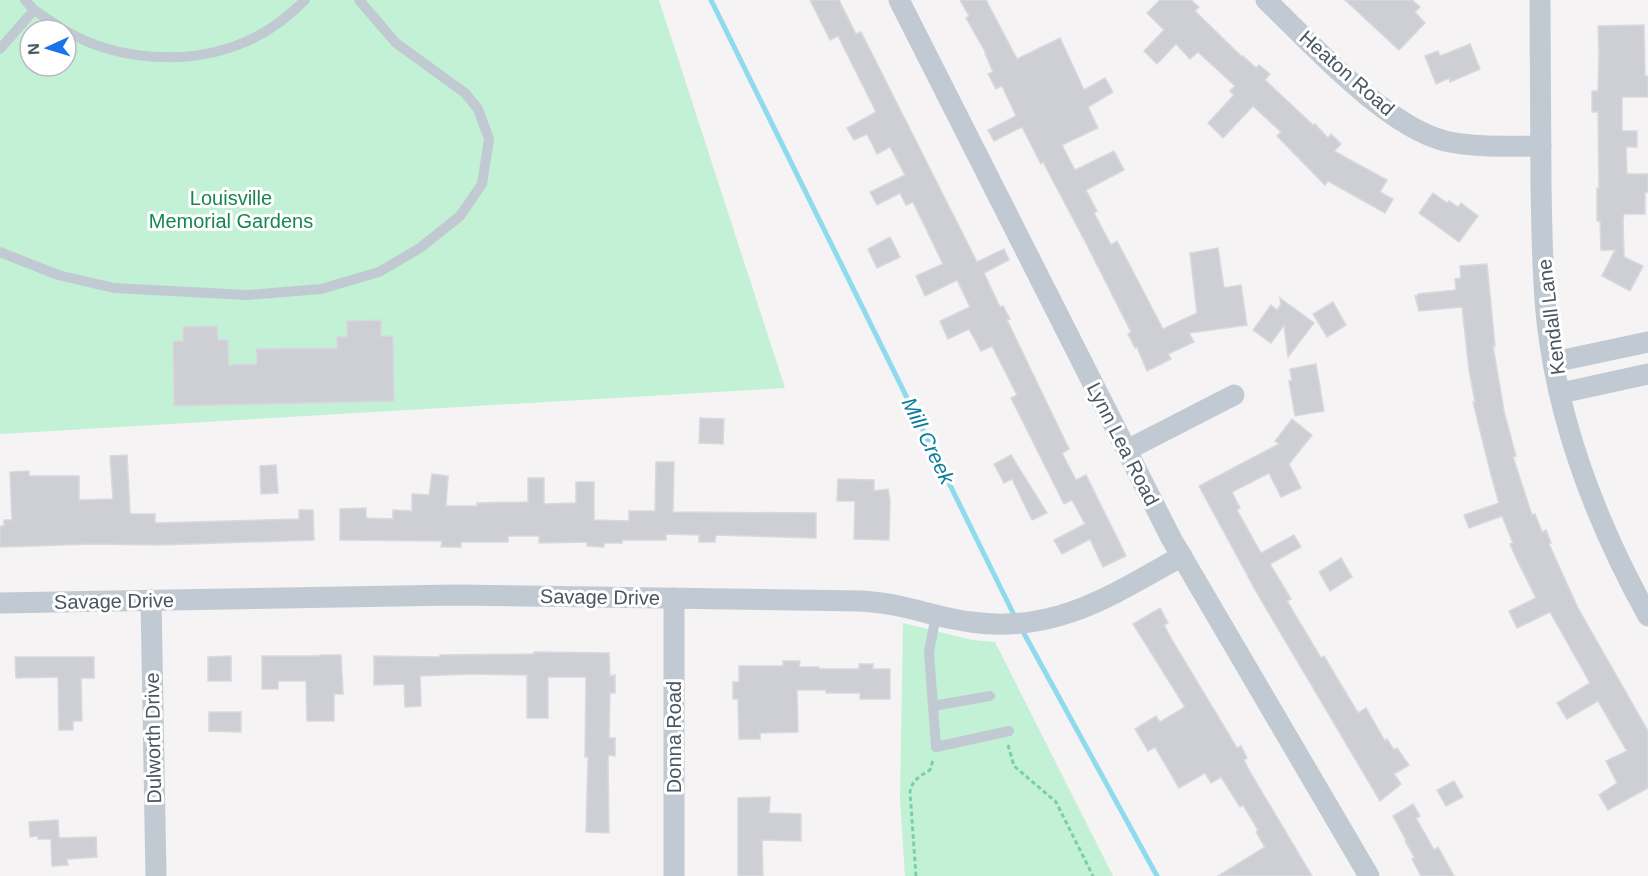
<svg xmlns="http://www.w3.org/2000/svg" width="1648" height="876" viewBox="0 0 1648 876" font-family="Arial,sans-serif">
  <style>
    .green { fill: #c3f1d5; fill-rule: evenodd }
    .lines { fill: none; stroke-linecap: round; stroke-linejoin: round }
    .stream { stroke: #90daee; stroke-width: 5 }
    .building { fill: #cdcfd5; stroke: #d7d9de; stroke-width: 1.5 }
    .path { stroke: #7ad0a6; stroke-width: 3; stroke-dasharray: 4.5 3; stroke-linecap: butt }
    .lane { stroke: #c1cad2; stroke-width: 10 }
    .street { stroke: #c1cad2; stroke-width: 21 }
    .labels { text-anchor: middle; stroke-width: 6; stroke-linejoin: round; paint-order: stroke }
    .street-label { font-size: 20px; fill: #4a5661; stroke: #fff }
    .park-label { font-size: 20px; fill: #17864f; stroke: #fff }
    .water-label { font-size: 21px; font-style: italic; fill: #0c7c9b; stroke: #fff }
  </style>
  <rect width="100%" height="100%" fill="#f5f3f3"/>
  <!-- green -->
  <g class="green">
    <path d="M0,0H659L785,388L0,434ZM30,30H66V66H30Z"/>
    <path d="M903,623L972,640L995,642L1113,876H905L900,800Z"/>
  </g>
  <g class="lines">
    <!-- stream -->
    <g class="stream">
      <path d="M711,0L1015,617"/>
      <path d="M1021,628L1157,876"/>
    </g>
  </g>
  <!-- building -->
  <g class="building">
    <path d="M810,0H839L856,34L861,32L977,262L1004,249L1009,260L984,273L1000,307L1003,306L1010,319L1007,320L1069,449L1062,453L1076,480L1086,475L1126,556L1103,567L1090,539L1062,554L1054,540L1085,524L1072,500L1064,504L1011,398L1017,395L992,346L981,351L969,329L948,339L940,321L970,307L957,280L925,296L916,276L943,264L913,202L906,205L900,193L877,205L870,192L905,175L890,147L877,154L867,134L854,140L847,128L876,112L838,36L830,40Z"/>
    <path d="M960,0H986L1017,59L1060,38L1084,90L1105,78L1113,92L1088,107L1098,128L1062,145L1075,170L1114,151L1124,170L1086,190L1097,211L1094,213L1111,245L1117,241L1163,329L1197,313L1190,253L1218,248L1224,288L1241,285L1247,325L1189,333L1194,342L1168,354L1171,359L1147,371L1137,347L1135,348L1128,334L1131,332L1088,247L1043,162L1041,164L1022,127L994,141L988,130L1016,116L1003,88L1001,86L996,89L988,74L993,72L985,53H986L966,18L969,16Z"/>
    <path d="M1160,0H1191L1199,7L1195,11L1242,57L1243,56L1256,68L1259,65L1270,74L1265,80L1313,125L1315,124L1328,138L1331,134L1341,144L1334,151L1387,180L1380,192L1393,199L1385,213L1328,181L1325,185L1277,136L1281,132L1253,106L1223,138L1208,123L1234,95L1230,91L1235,86L1198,52L1190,59L1176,44L1157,64L1144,51L1164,30L1147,13Z"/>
    <path d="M1345,0H1412L1420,7L1415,12L1425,23L1399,50Z"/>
    <path d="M1644,25L1645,76H1648V97H1622V131H1637V147H1626L1627,174H1648V192H1645V214H1624L1623,221L1624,257L1643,266L1630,291L1602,276L1615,250H1601L1600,221H1597V188H1599L1598,112H1592V91H1598L1599,51L1598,26Z"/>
    <path d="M1470,44L1480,69L1450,82L1449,78L1436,84L1425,56L1438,51L1440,56Z"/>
    <path d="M1433,193L1447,203L1449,201L1458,207L1461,203L1478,216L1459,242L1419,213Z"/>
    <path d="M890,237L900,257L877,268L868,249Z"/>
    <path d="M1487,264L1495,346H1493L1504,411L1516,456L1513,457L1532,515L1535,514L1542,532L1546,530L1551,543L1549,544L1578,608L1648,731V788L1608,810L1599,795L1617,783L1606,761L1627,751L1598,701L1567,719L1557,703L1590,683L1550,612L1517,628L1509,611L1536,598L1516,558L1510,544L1513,543L1502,516L1469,528L1464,515L1499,503L1491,475L1473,402H1475L1469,370L1462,307L1419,311L1415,296H1418V294L1456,290L1455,279L1461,278L1460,266Z"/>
    <path d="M1280,298L1314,323L1288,357L1284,325L1271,343L1253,330L1271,305L1277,310L1281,304Z"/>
    <path d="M1333,302L1346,325L1327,337L1313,314Z"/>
    <path d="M381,320V336H393L394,401L174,406L173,341H183V327L217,326L218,340H228L229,365L257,364L256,349L337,348V337H347V321Z"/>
    <path d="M1316,364L1324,411L1295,416L1289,381H1292L1290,369Z"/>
    <path d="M700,418L724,419L723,444L699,443Z"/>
    <path d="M1292,419L1312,435L1289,464L1301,488L1281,497L1269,473L1232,492L1240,508L1237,510L1261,553L1294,535L1301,547L1270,564L1291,599L1287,601L1321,658L1324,656L1358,713L1366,708L1385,741L1387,739L1394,750L1397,748L1409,765L1394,774L1401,784L1380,801L1258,595L1199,486L1279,444L1275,441Z"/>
    <path d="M127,455L130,514H155V523L299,519V510H313L314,540L159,545L94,544L0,547V526H4V520H12L10,472L29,471V476H79V500L113,499L110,456Z"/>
    <path d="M1011,455L1047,513L1032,520L1012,479L1004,483L994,464Z"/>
    <path d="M656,462H674L673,512L816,513V538L716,535L715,542H699V535L666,534V540H622V543H604V547L587,546V542L539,543V536H508V542H461V547H441L442,541L340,540V509L366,508V518L393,519V510L412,511V494L429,495L432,474L448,476L446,506H477V503L528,502V478H544V504L576,503V482H594V520L629,521V511H655Z"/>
    <path d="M276,465L278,493L261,494L260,466Z"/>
    <path d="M838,479L874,480V491L888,489L890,500L889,540L854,539L855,501H837Z"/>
    <path d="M1341,558L1352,577L1330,591L1319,572Z"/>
    <path d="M1160,608L1168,623L1164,625L1175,645L1237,748L1241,746L1247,758L1244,760L1250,772L1312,876H1218L1265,847L1256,832L1258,830L1243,805L1240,807L1221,777L1211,783L1205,773L1179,788L1155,747L1148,751L1135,729L1156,716L1160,722L1185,707L1133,624Z"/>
    <path d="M534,652L609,653L610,676L615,675V693H610L609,738H615V756L609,755L608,758L609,833L586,832L588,757H585L586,677H548V718H527V675L470,674L420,676L421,706L405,707L404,684L374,685V656L440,657V655L534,654Z"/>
    <path d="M320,655H341L343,694H334V721H307L306,681H278V689H262V656H320Z"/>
    <path d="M231,656V681H208V657Z"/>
    <path d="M15,657H94V678H81L82,721H73V730H59L58,677L16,678Z"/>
    <path d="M783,661H800L799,667H819V669H859V664H873V669H890V699H860V693H826V690H797L798,732L760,733V739H739L738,699H733V682H739V666H783Z"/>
    <path d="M209,712H241V732L209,731Z"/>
    <path d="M1454,781L1463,797L1446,806L1437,790Z"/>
    <path d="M770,797L769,813L801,814V841L762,840L763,876H738V798Z"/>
    <path d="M1413,804L1420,816L1416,818L1434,850L1438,847L1454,876H1421L1412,859L1415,858L1405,841L1406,840L1393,816Z"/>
    <path d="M58,820L59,838L96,837L97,857L67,859L68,865L52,866L51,839H38V836L30,837L29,822Z"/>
  </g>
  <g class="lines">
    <!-- path -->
    <g class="path">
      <path d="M1008,745L1014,766L1056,802L1093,876"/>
      <path d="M916,876L910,792C912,780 920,776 930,770L933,760"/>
    </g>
    <!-- lane -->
    <g class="lane">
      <path d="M25,0L34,10L64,30"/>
      <path d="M66,31C117,61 190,66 245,42C267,33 288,17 305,0"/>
      <path d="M0,49L34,10"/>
      <path d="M0,252L58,275L114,288L247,295L321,289L379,272L420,248L460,216L482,184L489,139L478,109L465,93L396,43L359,0"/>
      <path d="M936,615L929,652L936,747L1009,731"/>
      <path d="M933,706L990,696"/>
    </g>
    <!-- street -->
    <g class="street">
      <path d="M899,0L1171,538L1369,876"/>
      <path d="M1266,0C1311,43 1385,126 1445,141C1476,148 1509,146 1541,146"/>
      <path d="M1540,0C1540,62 1541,124 1541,186C1542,231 1542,277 1547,322C1559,427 1597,524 1648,616"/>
      <path d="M1554,362L1648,342"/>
      <path d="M1561,393L1648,374"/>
      <path d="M1127,450L1234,395"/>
      <path d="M674,598V876"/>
      <path d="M151,600L156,876"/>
      <path d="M0,603L455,595L862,601C873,602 884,603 894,605C920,610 945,619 971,622C1055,634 1112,595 1182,556"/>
    </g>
  </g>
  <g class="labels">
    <!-- street labels -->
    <g class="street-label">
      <text transform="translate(1347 73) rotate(41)" y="7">Heaton Road</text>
      <text transform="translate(1551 317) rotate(-97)" y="7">Kendall Lane</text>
      <text transform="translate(1123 444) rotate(63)" y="7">Lynn Lea Road</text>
      <text transform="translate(600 597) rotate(1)" y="7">Savage Drive</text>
      <text transform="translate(114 601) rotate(-1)" y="7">Savage Drive</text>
      <text transform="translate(674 737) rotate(-90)" y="7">Donna Road</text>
      <text transform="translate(153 738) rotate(-91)" y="7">Dulworth Drive</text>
    </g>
    <!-- park labels -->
    <g class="park-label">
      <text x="231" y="205">Louisville<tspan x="231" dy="23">Memorial Gardens</tspan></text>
    </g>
    <!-- water labels -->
    <g class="water-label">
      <text transform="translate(928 441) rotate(64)" y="7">Mill Creek</text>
    </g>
  </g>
  <!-- north arrow -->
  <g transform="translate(48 48) rotate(266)"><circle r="28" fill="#ffffff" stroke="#b7bbc0" stroke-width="1.5"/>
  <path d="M0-4.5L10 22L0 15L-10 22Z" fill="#1a73e8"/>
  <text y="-9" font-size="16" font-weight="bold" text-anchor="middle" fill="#4a5661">N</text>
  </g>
</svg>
